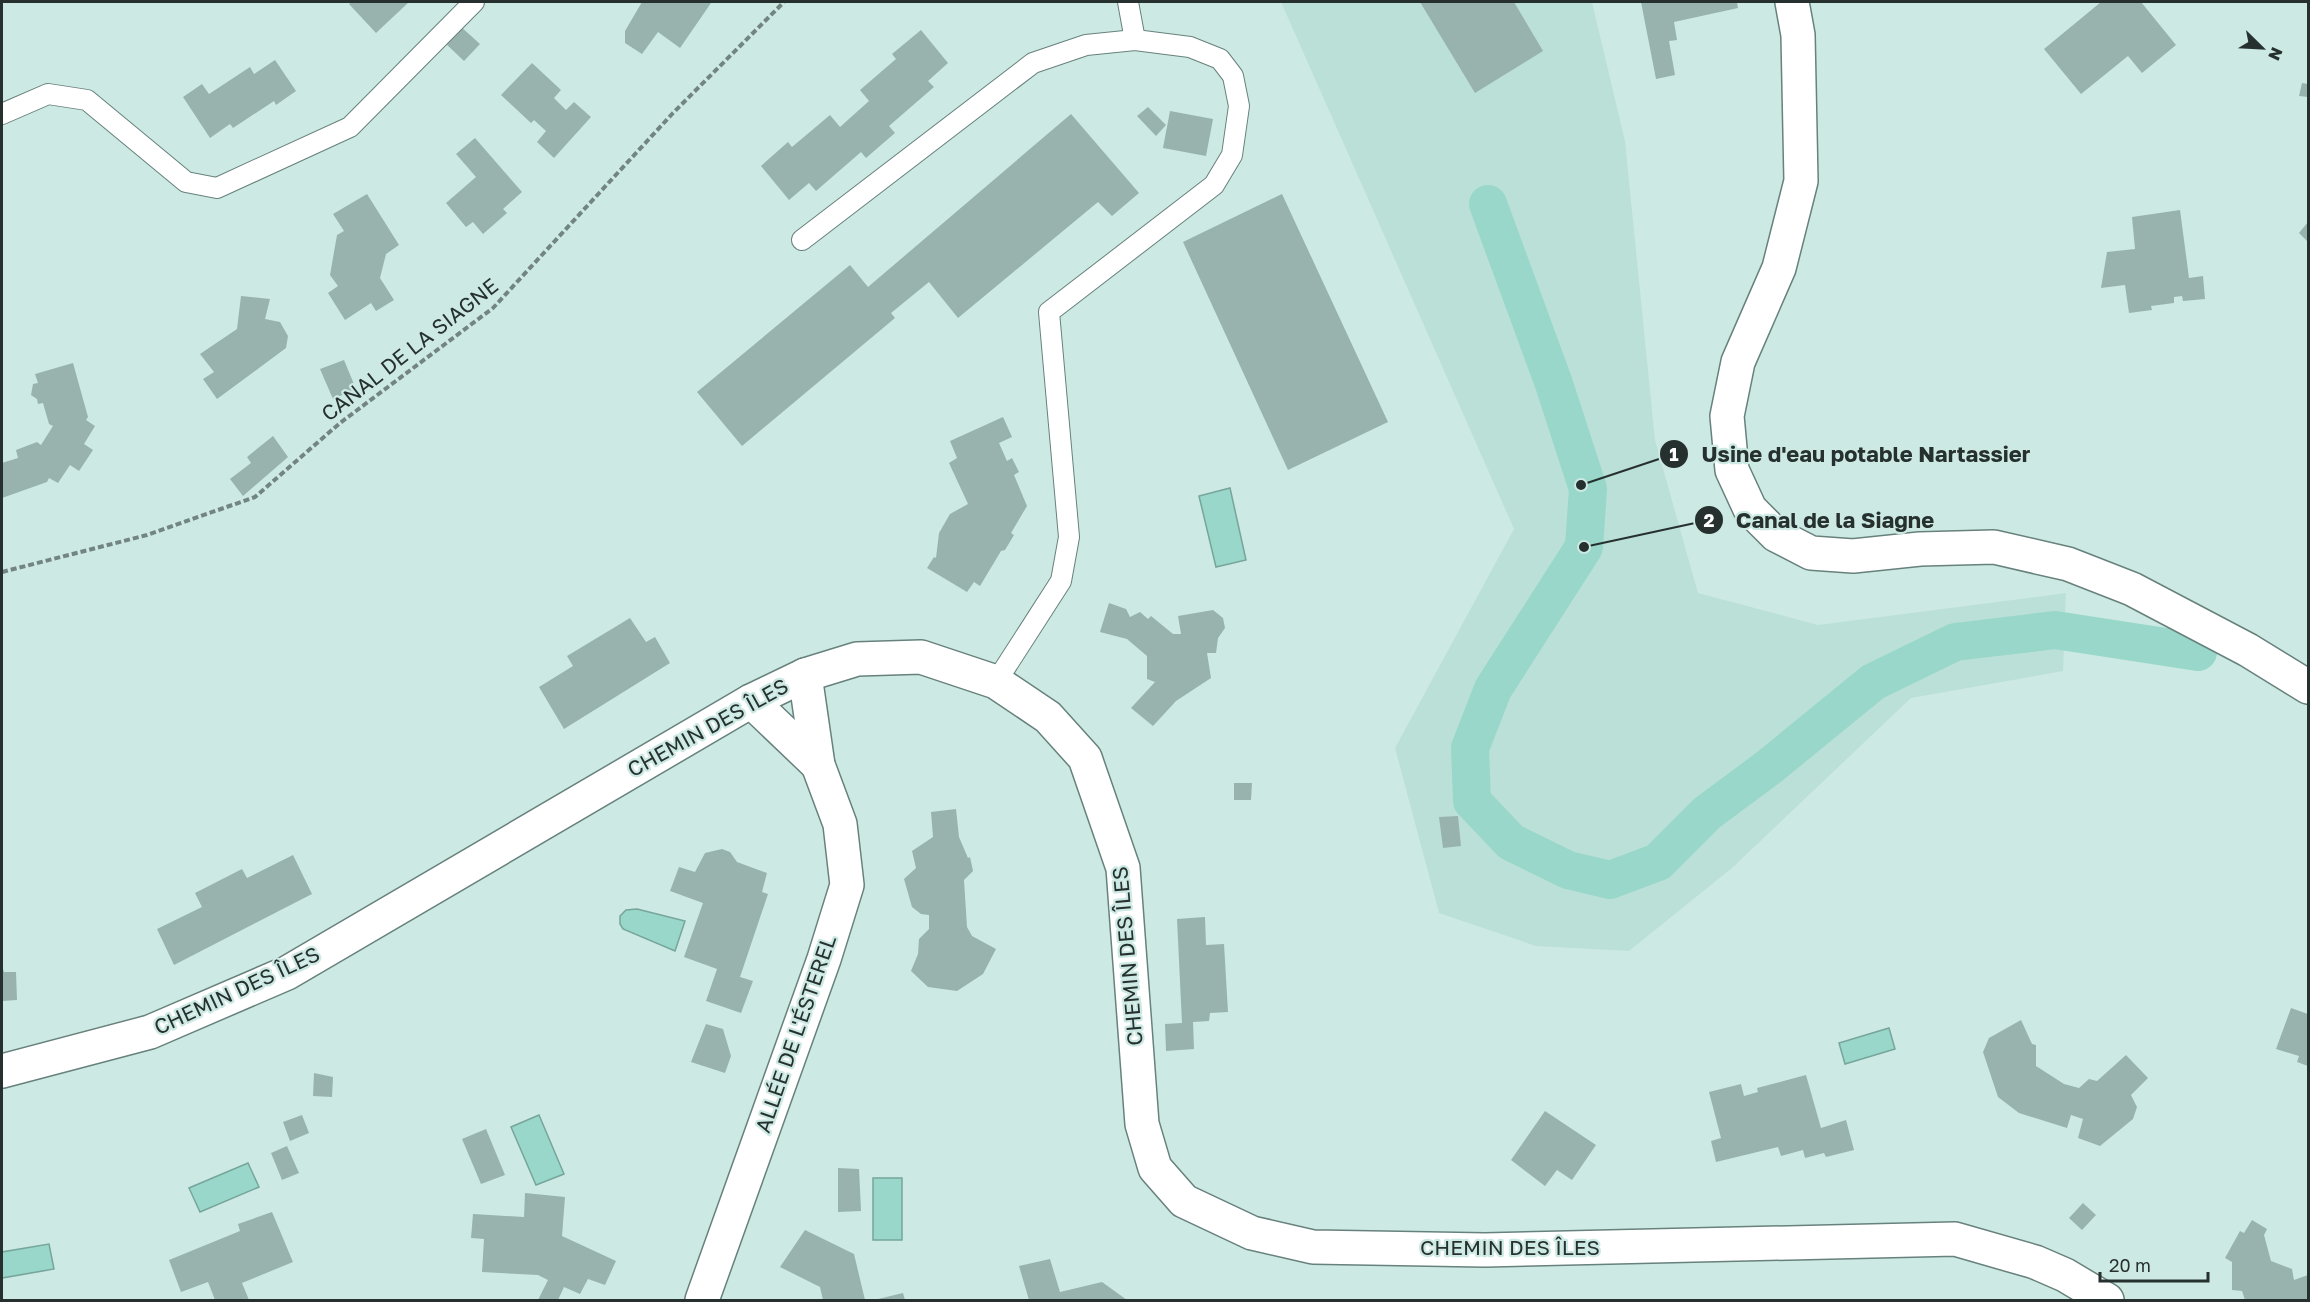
<svg xmlns="http://www.w3.org/2000/svg" width="2310" height="1302" viewBox="0 0 2310 1302" font-family="'Golos Text',sans-serif">
  <style>
    .built { fill: #bbe0d8 }
    .water { fill: #98d7ca; stroke: #76a59c; stroke-width: 1.5 }
    .lines { fill: none; stroke-linecap: round; stroke-linejoin: round }
    .canal { stroke: #98d7ca; stroke-width: 38 }
    .building { fill: #98b3ad }
    .service-casing { stroke: #67817c; stroke-width: 22 }
    .minor-casing { stroke: #67817c; stroke-width: 36 }
    .path { stroke: #728581; stroke-width: 4; stroke-dasharray: 6 3; stroke-linecap: butt }
    .service { stroke: #fff; stroke-width: 20 }
    .minor { stroke: #fff; stroke-width: 33 }
    .labels { text-anchor: middle; stroke-width: 4.5; stroke-linejoin: round; paint-order: stroke }
    .street-label { font-size: 21px; fill: #26312f; stroke: #cde9e3 }
    .leader { fill: none; stroke: #26312f; stroke-width: 2 }
    .callout-dot { fill: #26312f; stroke: #cde9e3; stroke-width: 2 }
    .mark-label { font-size: 18px; text-anchor: middle; font-weight: bold; fill: #fff }
    .callout-label { font-size: 22px; text-anchor: middle; font-weight: bold; fill: #26312f; stroke: #cde9e3; stroke-width: 4.5; stroke-linejoin: round; paint-order: stroke }
  </style>
  <rect width="100%" height="100%" fill="#cde9e3"/>
  <!-- built -->
  <path class="built" d="M1281,2H1592L1625,141L1655,440L1698,593L1818,625L2066,593L2063,671L1911,698L1732,868L1629,951L1536,946L1439,913L1395,748L1514,529Z"/>
  <!-- water -->
  <g class="water">
    <path d="M1230,488L1246,560L1216,567L1199,496Z"/>
    <path d="M637,909L685,921L675,951L623,929L620,924V916L626,910Z"/>
    <path d="M1889,1028L1895,1049L1845,1064L1839,1043Z"/>
    <path d="M539,1115L564,1174L536,1185L511,1127Z"/>
    <path d="M248,1163L259,1187L200,1212L189,1188Z"/>
    <rect x="873" y="1178" width="29" height="62"/>
    <path d="M49,1244L54,1269L2,1278V1252Z"/>
  </g>
  <g class="lines">
    <!-- canal -->
    <path class="canal" d="M1488,204L1554,384L1588,489L1584,547L1493,689L1470,748L1472,801L1511,842L1568,870L1610,880L1658,862L1707,813L1769,767L1873,682L1955,642L2055,630L2198,652"/>
  </g>
  <!-- building -->
  <g class="building">
    <path d="M352,2H409L376,33L349,4Z"/>
    <path d="M642,2H709L711,3L680,48L658,32L642,54L625,43V31Z"/>
    <path d="M1420,2H1514L1543,51L1475,93Z"/>
    <path d="M1641,2H1737L1738,8L1674,22L1677,40L1669,41L1675,75L1656,79Z"/>
    <path d="M2101,2H2141L2176,45L2142,73L2128,56L2081,94L2044,49Z"/>
    <path d="M460,26L480,44L464,61L444,42Z"/>
    <path d="M921,30L948,63L928,81L934,87L889,126L895,133L866,158L861,152L816,191L809,183L789,200L761,166L788,142L792,147L830,115L840,127L869,101L860,90L896,59L892,54Z"/>
    <path d="M275,60L296,91L276,105L274,101L233,128L230,124L210,138L183,97L202,84L209,94L250,67L254,74Z"/>
    <path d="M532,63L561,90L554,98L566,110L574,102L591,117L554,158L537,142L546,131L534,120L531,123L501,95Z"/>
    <path d="M2302,83L2308,84V97L2299,96Z"/>
    <path d="M1148,107L1166,125L1156,136L1137,116Z"/>
    <path d="M1170,111L1213,119L1206,156L1163,148Z"/>
    <path d="M1071,114L1139,193L1112,216L1098,202L958,318L929,282L891,313L895,318L742,446L697,392L850,265L868,287Z"/>
    <path d="M475,138L522,192L503,209L507,213L483,234L473,222L466,227L446,203L476,177L456,154Z"/>
    <path d="M367,194L399,245L386,254L380,278L394,300L376,311L371,303L345,320L328,293L338,286L330,275L337,235L344,231L333,214Z"/>
    <path d="M1282,194L1388,422L1288,470L1183,242Z"/>
    <path d="M2180,210L2189,278L2203,276L2205,299L2183,301L2182,296L2174,297V303L2151,306L2152,310L2129,313L2125,285L2101,288L2107,252L2135,249L2132,217Z"/>
    <path d="M2308,222V242L2299,233Z"/>
    <path d="M241,296L270,299L265,319L280,322L288,336L286,348L217,399L203,379L214,372L200,354L237,329Z"/>
    <path d="M344,360L356,389L333,399L320,369Z"/>
    <path d="M73,363L88,417L86,420L95,426L84,444L93,450L79,471L70,465L58,483L49,478L47,482L2,498V463L18,458L16,450L37,442L41,445L53,426L49,424L43,403L38,404L37,399L31,395L33,384L38,383L35,374Z"/>
    <path d="M1003,417L1012,437L999,443L1007,461L1012,458L1019,472L1014,475L1027,506L1011,533L1014,535L1005,550L1001,551L980,586L974,582L967,592L927,568L934,557L936,558L939,533L950,514L968,504L949,463L957,458L950,441Z"/>
    <path d="M273,436L288,457L243,496L230,479L251,463L247,457Z"/>
    <path d="M1109,603L1126,609L1130,617L1140,612L1148,619L1151,616L1173,634H1181L1178,616L1213,610L1223,618L1225,628L1218,638L1216,653H1207L1211,678L1176,701L1153,726L1131,708L1155,682L1147,679V656L1127,639L1100,632Z"/>
    <path d="M630,618L646,642L655,637L670,663L564,729L539,687L573,666L567,656Z"/>
    <path d="M1234,783H1252L1251,800H1234Z"/>
    <path d="M956,809L959,837L968,858L970,857L973,871L964,880L967,927L972,936L996,949L983,974L957,991L928,987L911,971L918,954L919,939L929,929V915L921,914L912,907L904,879L916,868L912,851L933,837L931,812Z"/>
    <path d="M1458,816L1461,846L1443,848L1439,817Z"/>
    <path d="M722,849L730,852L737,862L767,873L762,892L768,894L740,977L753,981L741,1013L706,1001L717,969L684,957L703,903L670,891L679,867L695,872L705,853Z"/>
    <path d="M293,855L312,894L174,965L157,929L202,907L195,893L242,869L247,878Z"/>
    <path d="M1205,917L1206,945L1224,944L1228,1012L1210,1013L1209,1021L1193,1022L1194,1049L1166,1051L1165,1024L1182,1023L1177,919Z"/>
    <path d="M2,966L4,972H16L17,1000L2,1001Z"/>
    <path d="M2291,1008L2308,1014V1066L2297,1062L2299,1056L2276,1049Z"/>
    <path d="M2021,1020L2032,1044L2036,1045V1066L2064,1084L2079,1088L2089,1079L2097,1081L2126,1055L2148,1078L2131,1095L2137,1107L2133,1119L2100,1146L2078,1138L2083,1119L2071,1115L2067,1128L2019,1113L1998,1097L1983,1052L1989,1038Z"/>
    <path d="M706,1024L723,1029L731,1056L725,1073L691,1062Z"/>
    <path d="M314,1073L333,1077L332,1097L313,1096Z"/>
    <path d="M1806,1075L1821,1128L1846,1120L1854,1150L1826,1157L1824,1153L1805,1158L1803,1150L1781,1156L1778,1147L1716,1162L1711,1141L1721,1138L1709,1092L1741,1084L1744,1096L1758,1092L1757,1088Z"/>
    <path d="M1545,1111L1596,1145L1572,1180L1557,1170L1545,1186L1511,1160Z"/>
    <path d="M302,1115L309,1133L290,1141L283,1122Z"/>
    <path d="M486,1129L505,1175L481,1184L462,1139Z"/>
    <path d="M287,1146L299,1173L282,1180L271,1153Z"/>
    <path d="M838,1168L859,1169L861,1211L838,1212Z"/>
    <path d="M525,1193L565,1197L562,1236L616,1261L605,1285L588,1279L580,1294L564,1287L558,1300H538L548,1280L538,1275L482,1272L484,1239L471,1238L473,1214L524,1217Z"/>
    <path d="M2083,1203L2096,1215L2082,1230L2069,1218Z"/>
    <path d="M272,1212L293,1262L242,1283L249,1300H215L208,1282L181,1292L169,1260L240,1231L238,1224Z"/>
    <path d="M2252,1220L2267,1229L2264,1235L2271,1261L2292,1269L2294,1280L2308,1275V1300H2245L2242,1291L2232,1290V1262L2225,1258L2240,1231L2244,1233Z"/>
    <path d="M805,1230L854,1254L865,1300H823L820,1287L780,1267Z"/>
    <path d="M1050,1259L1060,1292L1102,1282L1127,1300H1029L1019,1266Z"/>
    <path d="M903,1293L905,1300H874Z"/>
  </g>
  <g class="lines">
    <!-- service casing -->
    <g class="service-casing">
      <g id="service">
        <path d="M1128,2L1135,40"/>
        <path d="M2,114L48,94L87,100L186,182L217,188L350,127L474,2"/>
        <path d="M802,240L1033,63L1086,45L1135,40L1190,47L1220,59L1233,76L1239,106L1232,155L1214,185L1049,312L1069,537L1061,581L996,682"/>
      </g>
    </g>
    <!-- minor casing -->
    <g class="minor-casing">
      <g id="minor">
        <path d="M1792,2L1798,35L1801,181L1779,268L1738,362L1727,416L1732,470L1750,509L1776,535L1811,553L1853,556L1920,549L1994,547L2068,564L2132,589L2248,650L2308,687"/>
        <path d="M751,701L818,765"/>
        <path d="M2,1071L150,1032L287,973L751,701L805,675L857,659L921,657L996,682L1048,717L1085,758L1123,868L1142,1124L1155,1168L1184,1201L1252,1233L1313,1247L1485,1250L1955,1239L2035,1262L2065,1275L2107,1300"/>
        <path d="M702,1300L824,959L847,885L840,824L818,765L805,675"/>
      </g>
    </g>
    <!-- path -->
    <path class="path" d="M2,572L147,535L255,497L340,423L493,308L673,113L784,2"/>
    <!-- service -->
    <use href="#service" class="service"/>
    <!-- minor -->
    <use href="#minor" class="minor"/>
  </g>
  <g class="labels">
    <!-- street labels -->
    <g class="street-label">
      <text transform="translate(410 350) rotate(-38)" y="7">CANAL DE LA SIAGNE</text>
      <text transform="translate(708 728) rotate(-29)" y="7">CHEMIN DES ÎLES</text>
      <text transform="translate(1128 956) rotate(-95)" y="7">CHEMIN DES ÎLES</text>
      <text transform="translate(237 991) rotate(-25)" y="7">CHEMIN DES ÎLES</text>
      <text transform="translate(796 1034) rotate(-71)" y="7">ALLÉE DE L'ÉSTEREL</text>
      <text x="1510" y="1255">CHEMIN DES ÎLES</text>
    </g>
  </g>
  <!-- callouts -->
  <path class="leader" d="M1581 485L1674 454M1584 547L1709 520"/>
  <g class="callout-dot">
    <circle cx="1581" cy="485" r="6"/>
    <circle cx="1584" cy="547" r="6"/>
    <circle cx="1674" cy="454" r="15"/>
    <circle cx="1709" cy="520" r="15"/>
  </g>
  <g class="mark-label">
    <text x="1674" y="461">1</text>
    <text x="1709" y="527">2</text>
  </g>
  <g class="callout-label">
    <text x="1866" y="462">Usine d'eau potable Nartassier</text>
    <text x="1835" y="528">Canal de la Siagne</text>
  </g>
  <!-- border -->
  <rect width="2310" height="1302" fill="none" stroke="#26312f" stroke-width="6"/>
  <!-- north arrow -->
  <g transform="translate(2262 48) rotate(114)" stroke="#cde9e3" stroke-width="4.5" paint-order="stroke">
  <path d="M0-4.5L10 22L0 15L-10 22Z" fill="#26312f"/>
  <text y="-9" font-size="16" font-weight="bold" text-anchor="middle" fill="#26312f">N</text>
  </g>
  <!-- scale -->
  <path d="M2100 1272v9h108v-9" fill="none" stroke="#26312f" stroke-width="3"/>
  <text x="2109" y="1272" font-size="18" fill="#26312f" stroke="#cde9e3" stroke-width="4.5" paint-order="stroke">20 m</text>
</svg>
